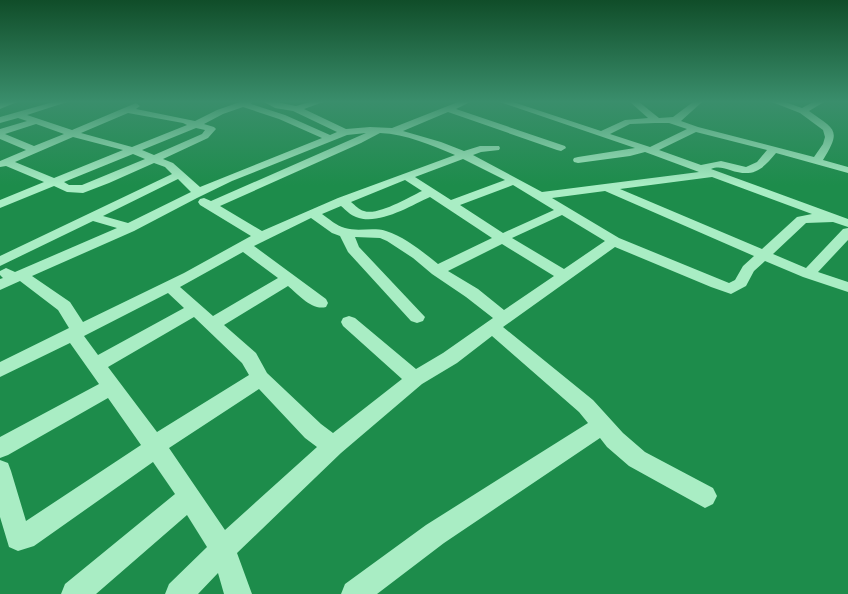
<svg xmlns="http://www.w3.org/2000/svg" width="848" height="594" viewBox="0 0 848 594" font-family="'Open Sans',sans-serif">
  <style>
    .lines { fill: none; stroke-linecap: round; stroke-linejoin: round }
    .minor { fill: #a9edc4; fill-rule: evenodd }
  </style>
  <rect width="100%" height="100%" fill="#1d8c4b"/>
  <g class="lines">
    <!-- minor -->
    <g class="minor">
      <path d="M4,102H17L0,109V103Z"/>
      <path d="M53,102H67L27,115L72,130L136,103L140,106L136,109L195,121L217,110L240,102H252L251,104L285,115L330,135L337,132L293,111L275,108L264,102H276L296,106L310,102H323L304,109L346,129L370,127L392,128L458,102H470L456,109L565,146L566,148L561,151L557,150L448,112L403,131L441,142L464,151L480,146H499L500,148L499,150L481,152L473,155L542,192L699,172L645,152L630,156L578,163L574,162L573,160L574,158L578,157L635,148L500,102H513L601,131L625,120L648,118L630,102H639L659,118L673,117L693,102H702L681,121L698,127L814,157L823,144L825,137L823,130L800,113L772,102H785L802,108L813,102H824L809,111C835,130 842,129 823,160L848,167V173L776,153C762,170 753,178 730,170C723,168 718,166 711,169L848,219V227L833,222L806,223L773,254L806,268L843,229L848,228V240L818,272L848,282V292L803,277L765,261L754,271L746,286L731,294L711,287L615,247L503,327L593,400L623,433L645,452L713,488L717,496L713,504L705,508L629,466L607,447L600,438L444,543L377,594H341L345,584L426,525L588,423L579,412L492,336L457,363L422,384L341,453L237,553L252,594H224L218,573L198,594H165L169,584L207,547L187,515L96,594H61L65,584L175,494L153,462L34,546L18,551L9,547L0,517V460L8,463L11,471L26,521L141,445L108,398L8,455L0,458V437L99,384L70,343L0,377V362L69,328L58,310L20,281L0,290V279L3,278L0,275V271L6,268L15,272L117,228L93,221L0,266V256L172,174L165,167L154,163L109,183L83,193L67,192L54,186L0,208V200L44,182L6,166L0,167V161L26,150L0,139V129L27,121L18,118L0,123V117ZM243,107L279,119L322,138L200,187L173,163L163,159L208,138L216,129L214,127L204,124L223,114ZM128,113L183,123L187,125L132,147L81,133ZM655,123H669L687,129L650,147L610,134L630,124ZM36,124L64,134L34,146L5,134ZM196,128L205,130L202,134L154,155L142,150ZM696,132L767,150L757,162L746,167L721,161L701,165L659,150ZM366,133L211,201L204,198L200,199L198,202L200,205L251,236L184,273L83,322L70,302L32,276L134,231L197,198L232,181L347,135ZM380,133C406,134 431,145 455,155L338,198L262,231L220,206L361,143ZM73,137L123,150L54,178L15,162ZM133,154L145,159L82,185H69L64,182ZM463,159L505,180L451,200L415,177ZM712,177L812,214L797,217L762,249L620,189ZM178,179L191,192L128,223L103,216ZM405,180L422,191C409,197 378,216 364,211C359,210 355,205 351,202ZM513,185L554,210L503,233L460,205ZM605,191L754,256L743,266L735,280L729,283L619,238L552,198ZM430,197L492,238L438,264C423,252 405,237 386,231C373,227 358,232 345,228C337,226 329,219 322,214L341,206C346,210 350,215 356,217C378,226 410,206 430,197ZM562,215L605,241L564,269L512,238ZM311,218L332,233L340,236L348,252L411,321L417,323L423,321L425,317L359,247L355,237L380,238L387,241L413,258L432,274L466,297L493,318L443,353L416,369L355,318L349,316L343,318L341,322L343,326L402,379L333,433L321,424L267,373L256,353L224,325L288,286C298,294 312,311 326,307L328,303L326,299L254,246ZM502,244L554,276L504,310L478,289L448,271ZM243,252L278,278L213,316L180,287ZM168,293L184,308L98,355L84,336ZM194,317L242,363L249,375L157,432L108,367ZM259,389L305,438L317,447L225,530L169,448Z"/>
    </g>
  </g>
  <!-- sky -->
  <linearGradient id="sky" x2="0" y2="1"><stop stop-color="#104d29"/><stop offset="0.55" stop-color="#3a8e6c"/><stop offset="1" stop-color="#3a8e6c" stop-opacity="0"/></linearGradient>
  <rect width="848" height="185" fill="url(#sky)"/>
</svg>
